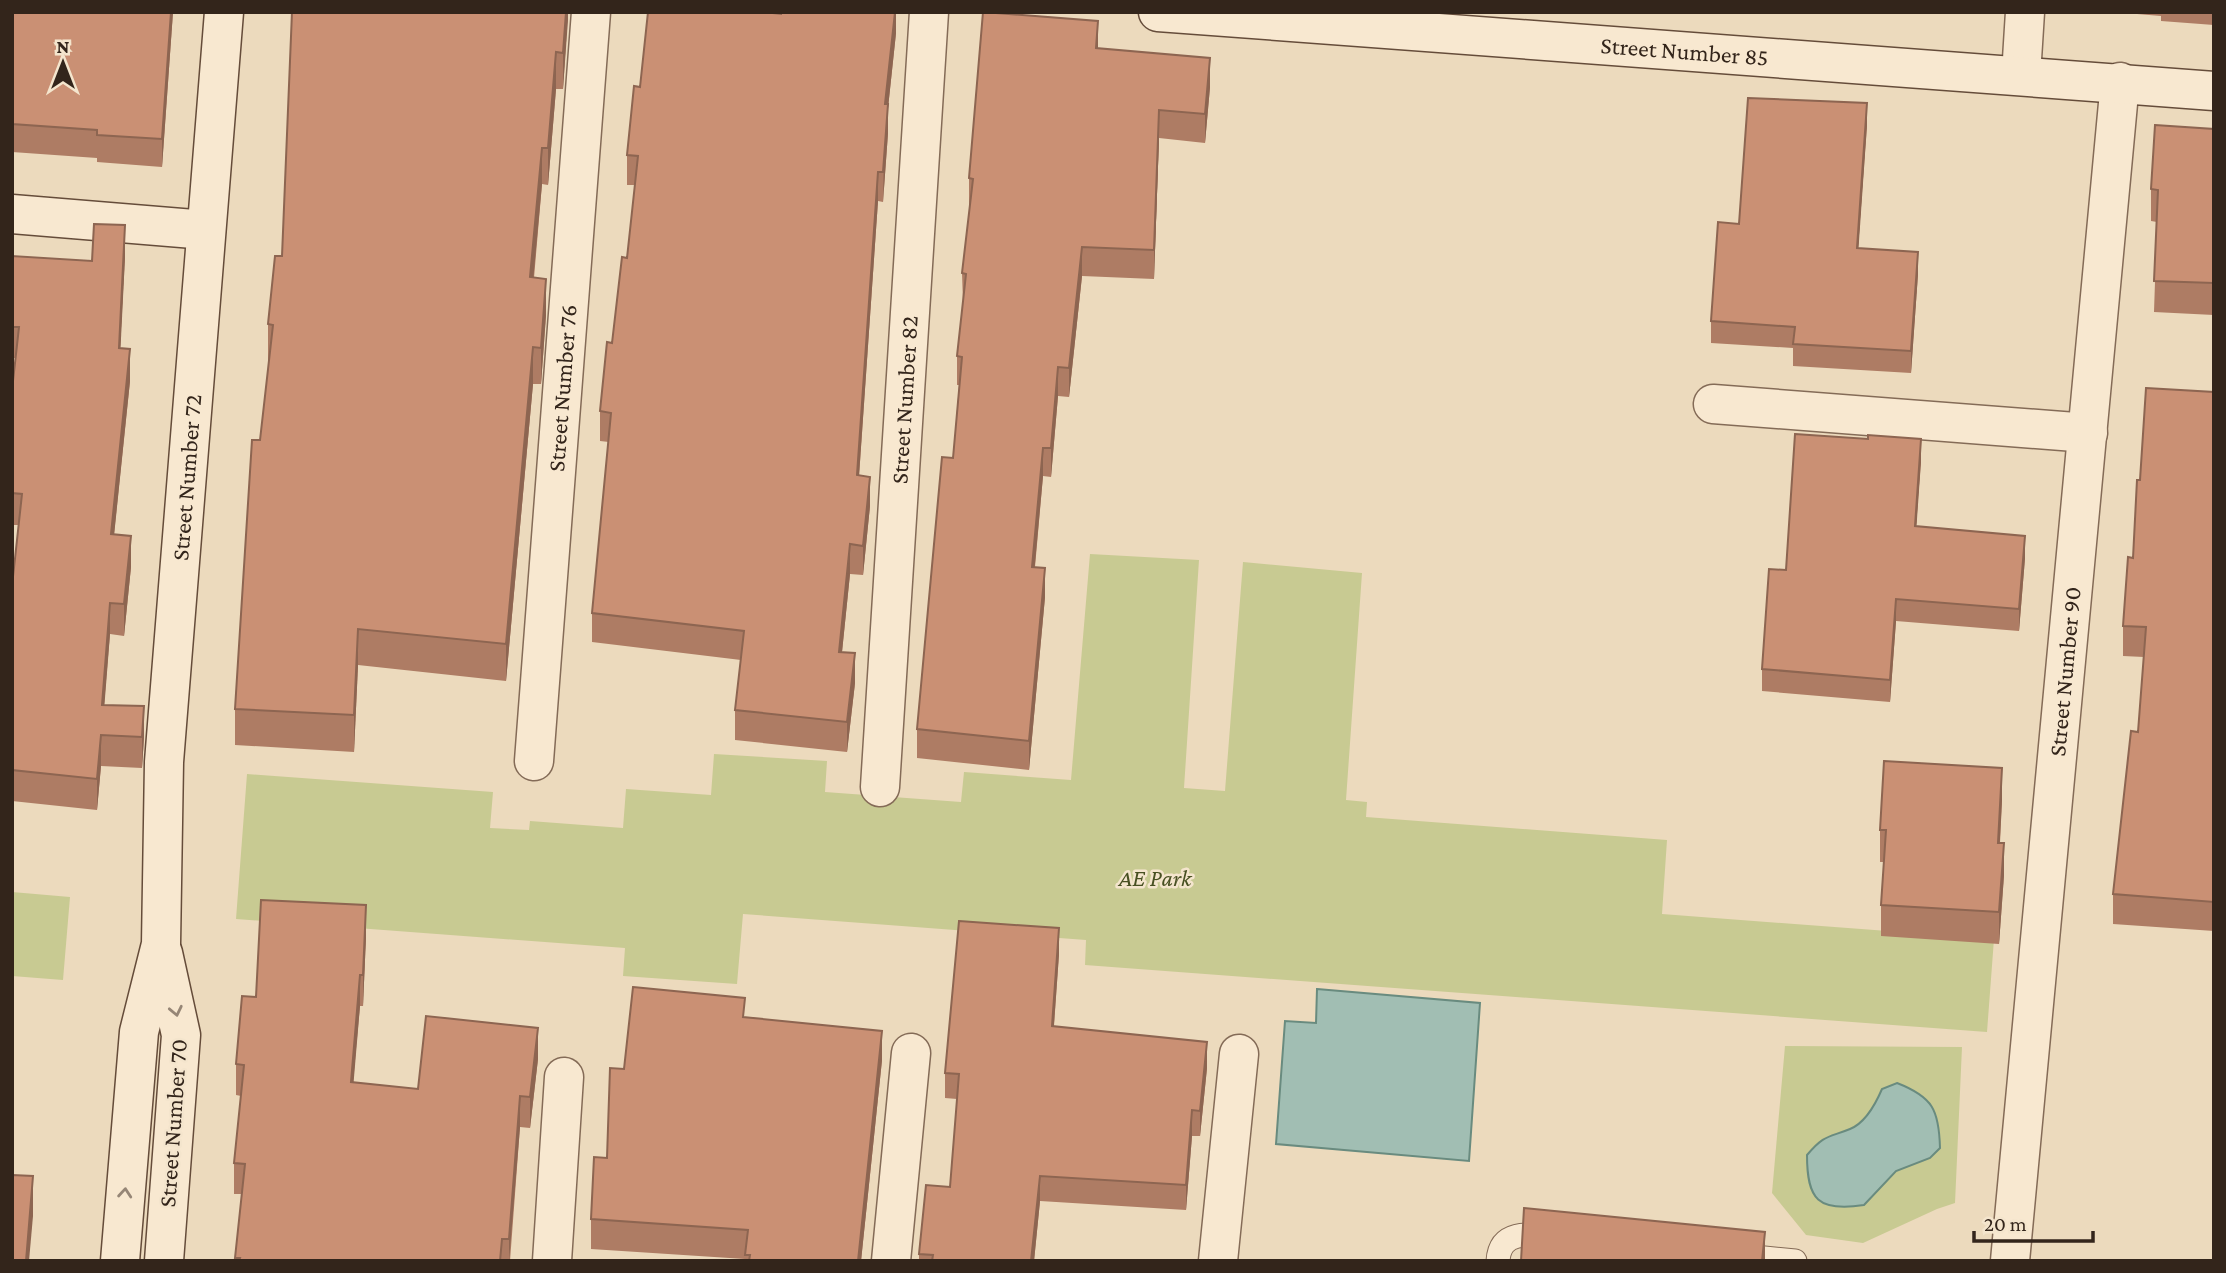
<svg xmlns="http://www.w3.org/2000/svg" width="2226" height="1273" viewBox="0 0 2226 1273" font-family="'Crimson Pro',serif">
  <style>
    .green { fill: #c8ca92 }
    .water { fill: #a1beb3; stroke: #698b7f; stroke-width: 2 }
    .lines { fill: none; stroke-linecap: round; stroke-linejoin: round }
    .lane-casing { stroke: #846b57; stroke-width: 25 }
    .street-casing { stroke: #846b57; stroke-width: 41 }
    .secondary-casing { stroke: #654c3a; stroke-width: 41 }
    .lane { stroke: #f8e8d0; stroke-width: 23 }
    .street { stroke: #f8e8d0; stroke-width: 38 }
    .secondary { stroke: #f8e8d0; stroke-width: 38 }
    .wall { fill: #ae7c64 }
    .shaded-wall { fill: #8d6551 }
    .building { fill: #ca9074; stroke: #8d6551; stroke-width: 2 }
    .oneway { stroke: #968676 }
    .labels { text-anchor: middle; stroke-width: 5; stroke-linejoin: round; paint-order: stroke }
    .street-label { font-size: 24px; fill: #33251b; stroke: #f4e5cd }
    .park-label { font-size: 24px; font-style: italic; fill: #485022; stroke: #f4e5cd }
  </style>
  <rect width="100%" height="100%" fill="#ecdabd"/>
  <!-- green -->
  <g class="green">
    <path d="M1090,554L1199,560L1184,788L1225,791L1243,562L1362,573L1346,800L1367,802L1366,817L1667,840L1662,914L1994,939L1987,1032L1085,965L1086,940L743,914L737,984L623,976L625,948L236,919L247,774L493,792L490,828L529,830L530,821L623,828L626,789L711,795L714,754L827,761L825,792L961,802L964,772L1071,780Z"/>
    <path d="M12,892L70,897L63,980L12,976Z"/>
    <path d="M1785,1046L1962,1047L1955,1203L1937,1209L1863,1243L1806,1235L1772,1193Z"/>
  </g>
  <!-- water -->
  <g class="water">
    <path d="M1317,989L1480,1003L1469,1161L1276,1144L1285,1021L1316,1023Z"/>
    <path d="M1897,1083C1933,1097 1939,1110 1940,1148L1930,1158L1896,1171L1864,1205C1818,1212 1807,1200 1807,1155C1825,1134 1828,1138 1850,1129C1865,1123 1876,1103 1882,1089Z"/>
  </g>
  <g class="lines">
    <!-- lane casing -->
    <g class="lane-casing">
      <g id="lane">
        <path d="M1735,1255L1795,1261"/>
        <path d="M1498,1261C1500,1230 1528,1234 1551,1237"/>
      </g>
    </g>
    <!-- street casing -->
    <g class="street-casing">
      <g id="street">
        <path d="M2021,75L2025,12"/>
        <path d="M1713,404L2088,433"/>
        <path id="s1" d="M534,761L591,12"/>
        <path id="s2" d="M880,787L929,12"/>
        <path d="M552,1261L564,1077"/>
        <path d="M891,1261L911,1053"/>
        <path d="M1218,1261L1239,1054"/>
        <path id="s3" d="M2010,1261L2120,82"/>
      </g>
    </g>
    <!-- secondary casing -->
    <g class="secondary-casing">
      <g id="secondary">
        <path id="s4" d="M1158,12L2214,91"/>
        <path d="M12,214L206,230"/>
        <path d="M163,953L181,1035L164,1261"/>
        <path id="s5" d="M120,1261L139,1032L161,944L164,762L224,12"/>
      </g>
    </g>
    <!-- lane -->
    <use href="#lane" class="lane"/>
    <!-- street -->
    <use href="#street" class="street"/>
    <!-- secondary -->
    <use href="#secondary" class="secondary"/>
  </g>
  <!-- wall -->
  <g class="wall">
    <path d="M12,12H173L162,167L97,162V158L12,152Z"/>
    <path d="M568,12L563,89H556L548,185L542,184L534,278L546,315L541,384H533L506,681L358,665L354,752L235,745V709L269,361H268V324L282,256Z"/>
    <path d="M896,12V33L888,108V133L883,202L878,201L859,476L870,506L863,575L850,574L842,652L855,683L847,752L735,740V710L741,660L592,642V613L609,442L600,441V411L627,258L635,185H627V155L640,87L781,14Z"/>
    <path d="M2113,12H2214V25L2161,21V16Z"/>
    <path d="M1098,48L1210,87L1205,143L1159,138L1154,279L1082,276L1069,397L1058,396L1051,477L1043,476L1035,567L1045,597L1029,770L917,758V729L953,458L959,385H957V356L963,302L962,273L970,207H969V178Z"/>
    <path d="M1867,125L1858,248L1918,274L1911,373L1793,366V348L1711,343V321L1739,224Z"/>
    <path d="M2214,129V315L2154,312L2157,222L2151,221V189Z"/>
    <path d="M12,256L92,261L125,257L120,348L130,381L114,534L131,567L124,636L110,634L104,705L144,737L142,768L101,766L97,810L12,801V586L19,525H12V390L16,358H12Z"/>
    <path d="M2214,392V931L2113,924V894L2138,732L2144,657L2123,656V626L2133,558L2140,480Z"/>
    <path d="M1921,461L1916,526L2025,558L2019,631L1896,621L1890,702L1762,691V669L1786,570Z"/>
    <path d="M2002,800L2000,843L2004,875L1999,944L1881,936V905L1884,862H1880V830Z"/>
    <path d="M366,936L363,1006H360L353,1082L418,1089L538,1059L530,1128L520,1127L510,1261H235L242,1194H234V1163L241,1096L236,1095V1064L256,997Z"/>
    <path d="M1059,954L1054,1026L1207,1068L1200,1136H1192L1186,1210L1040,1201L1034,1261H919V1254L950,1187L957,1099L945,1098V1073Z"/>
    <path d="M745,1017L882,1060L861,1261H745V1259L591,1249V1219L607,1158L624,1069Z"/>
  </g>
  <!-- shaded-wall -->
  <g class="shaded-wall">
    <path d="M171,12H173L162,167V139Z"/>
    <path d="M566,12H568V20L563,89V53Z"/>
    <path d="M895,12H896V33L888,108V133L883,202L885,104Z"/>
    <path d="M1098,21V50L1096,48Z"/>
    <path d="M556,52V89L548,185V148Z"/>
    <path d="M1210,58V87L1205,143V114Z"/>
    <path d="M1867,103V125L1857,270V248Z"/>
    <path d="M1159,110V138L1154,279V250Z"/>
    <path d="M542,148V184L530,314V277Z"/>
    <path d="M878,172V201L857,505V475Z"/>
    <path d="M125,225V257L119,379V348Z"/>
    <path d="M1082,247V276L1069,397V368Z"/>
    <path d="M1918,252V274L1911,373V351Z"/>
    <path d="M546,279V315L541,384V348Z"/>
    <path d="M533,347V384L506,681V644Z"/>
    <path d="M130,349V381L111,565V534Z"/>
    <path d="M1058,367V396L1051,477V448Z"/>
    <path d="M1921,439V461L1915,548V526Z"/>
    <path d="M1043,448V476L1032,596V567Z"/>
    <path d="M870,477V506L863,575V546Z"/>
    <path d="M131,536V567L124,636V604Z"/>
    <path d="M2025,536V558L2019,631V609Z"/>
    <path d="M850,544V574L839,681V652Z"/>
    <path d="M1045,568V597L1029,770V741Z"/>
    <path d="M1896,599V621L1890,702V680Z"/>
    <path d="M110,603V634L102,736V705Z"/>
    <path d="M358,629V665L354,752V715Z"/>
    <path d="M855,653V683L847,752V722Z"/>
    <path d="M144,706V737L142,768V737Z"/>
    <path d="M101,735V766L97,810V779Z"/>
    <path d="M2002,768V800L1998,875V843Z"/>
    <path d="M2004,843V875L1999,944V912Z"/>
    <path d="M366,905V936L363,1006V975Z"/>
    <path d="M1059,928V954L1052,1051V1026Z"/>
    <path d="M360,975V1006L351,1113V1082Z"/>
    <path d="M538,1028V1059L530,1128V1097Z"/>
    <path d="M882,1031V1060L861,1261H858Z"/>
    <path d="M1207,1042V1068L1200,1136V1111Z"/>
    <path d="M520,1096V1127L509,1261V1239Z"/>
    <path d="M1192,1110V1136L1186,1210V1185Z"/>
    <path d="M33,1176V1216L29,1261H26Z"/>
    <path d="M1040,1176V1201L1034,1261H1031Z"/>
    <path d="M1765,1232V1261H1762Z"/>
  </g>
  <!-- building -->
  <g class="building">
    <path d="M12,12H171L162,139L97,135V130L12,124Z"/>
    <path d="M292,12H566L563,53L556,52L548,148H542L530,277L546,279L541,348L533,347L506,644L358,629L354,715L235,709L252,440H260L273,325L268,324L275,256H282Z"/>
    <path d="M648,12H763L781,14V12H895L885,104H888L883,172H878L857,475L870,477L863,546L850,544L839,652L855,653L847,722L735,710L744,631L592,613L611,413L600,411L607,342L612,343L622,257L627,258L638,156L627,155L634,86L640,87Z"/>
    <path d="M983,12L1098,21L1096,48L1210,58L1205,114L1159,110L1154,250L1082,247L1069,368L1058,367L1051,448H1043L1032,567L1045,568L1029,741L917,729L942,457L953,458L962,357L957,356L966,274L962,273L973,179L969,178Z"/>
    <path d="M1748,98L1867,103L1857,248L1918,252L1911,351L1793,344L1795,327L1711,321L1718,222L1739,224Z"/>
    <path d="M2155,125L2214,129V283L2154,281L2158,190L2151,189Z"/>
    <path d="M94,224L125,225L119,348L130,349L111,534L131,536L124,604L110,603L102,705L144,706L142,737L101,735L97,779L12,770V586L22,494L12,493V390L19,327H12V256L92,261Z"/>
    <path d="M2146,388L2214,392V902L2113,894L2131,731L2138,732L2146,627L2123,626L2128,557L2133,558L2137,480H2140Z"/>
    <path d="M1795,434L1868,439V435L1921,439L1915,526L2025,536L2019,609L1896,599L1890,680L1762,669L1769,569L1786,570Z"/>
    <path d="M1884,761L2002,768L1998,843H2004L1999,912L1881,905L1886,830H1880Z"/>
    <path d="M261,900L366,905L363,975H360L351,1082L418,1089L426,1016L538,1028L530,1097L520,1096L509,1239H502L500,1261H239L240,1258H235L245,1164L234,1163L244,1065L236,1064L242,996L256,997Z"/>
    <path d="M959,921L1059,928L1052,1026L1207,1042L1200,1111L1192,1110L1186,1185L1040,1176L1031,1261H932L933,1255L919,1254L926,1185L950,1187L959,1074L945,1073Z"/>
    <path d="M633,987L745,998L743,1017L882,1031L858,1261H749L750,1255H745L748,1230L591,1219L594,1157L607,1158L610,1068L624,1069Z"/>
    <path d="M12,1175L33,1176L26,1261H12Z"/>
    <path d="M1524,1208L1765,1232L1762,1261H1521Z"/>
  </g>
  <!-- one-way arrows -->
  <defs><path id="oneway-chevron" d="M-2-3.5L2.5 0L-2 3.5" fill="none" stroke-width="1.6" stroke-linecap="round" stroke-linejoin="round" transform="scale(1.75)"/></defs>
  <g class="oneway">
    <use href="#oneway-chevron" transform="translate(176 1011) rotate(78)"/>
    <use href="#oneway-chevron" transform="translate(125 1193) rotate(-85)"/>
  </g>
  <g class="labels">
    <!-- street labels -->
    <g class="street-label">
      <text dy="8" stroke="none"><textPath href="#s4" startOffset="528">Street Number 85</textPath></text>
      <text dy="8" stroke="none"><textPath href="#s1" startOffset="374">Street Number 76</textPath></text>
      <text dy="8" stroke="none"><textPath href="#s2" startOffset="388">Street Number 82</textPath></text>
      <text dy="8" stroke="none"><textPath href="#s5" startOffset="788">Street Number 72</textPath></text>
      <text dy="8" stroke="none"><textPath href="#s3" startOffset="592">Street Number 90</textPath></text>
      <text transform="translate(173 1123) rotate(-86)" y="8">Street Number 70</text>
    </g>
    <!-- park labels -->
    <g class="park-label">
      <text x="1155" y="886">AE Park</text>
    </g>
  </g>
  <!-- border -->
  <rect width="2226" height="1273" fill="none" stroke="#33251b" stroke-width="28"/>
  <!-- north arrow -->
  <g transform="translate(63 63)" stroke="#f4e5cd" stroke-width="5" paint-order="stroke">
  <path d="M0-5L12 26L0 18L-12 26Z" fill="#33251b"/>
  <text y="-10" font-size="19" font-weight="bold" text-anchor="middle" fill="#33251b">N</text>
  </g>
  <!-- scale -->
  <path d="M1974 1231v10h119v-10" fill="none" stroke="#33251b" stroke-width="3.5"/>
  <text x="1984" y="1231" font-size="21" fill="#33251b" stroke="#f4e5cd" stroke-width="5" paint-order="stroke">20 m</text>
</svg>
